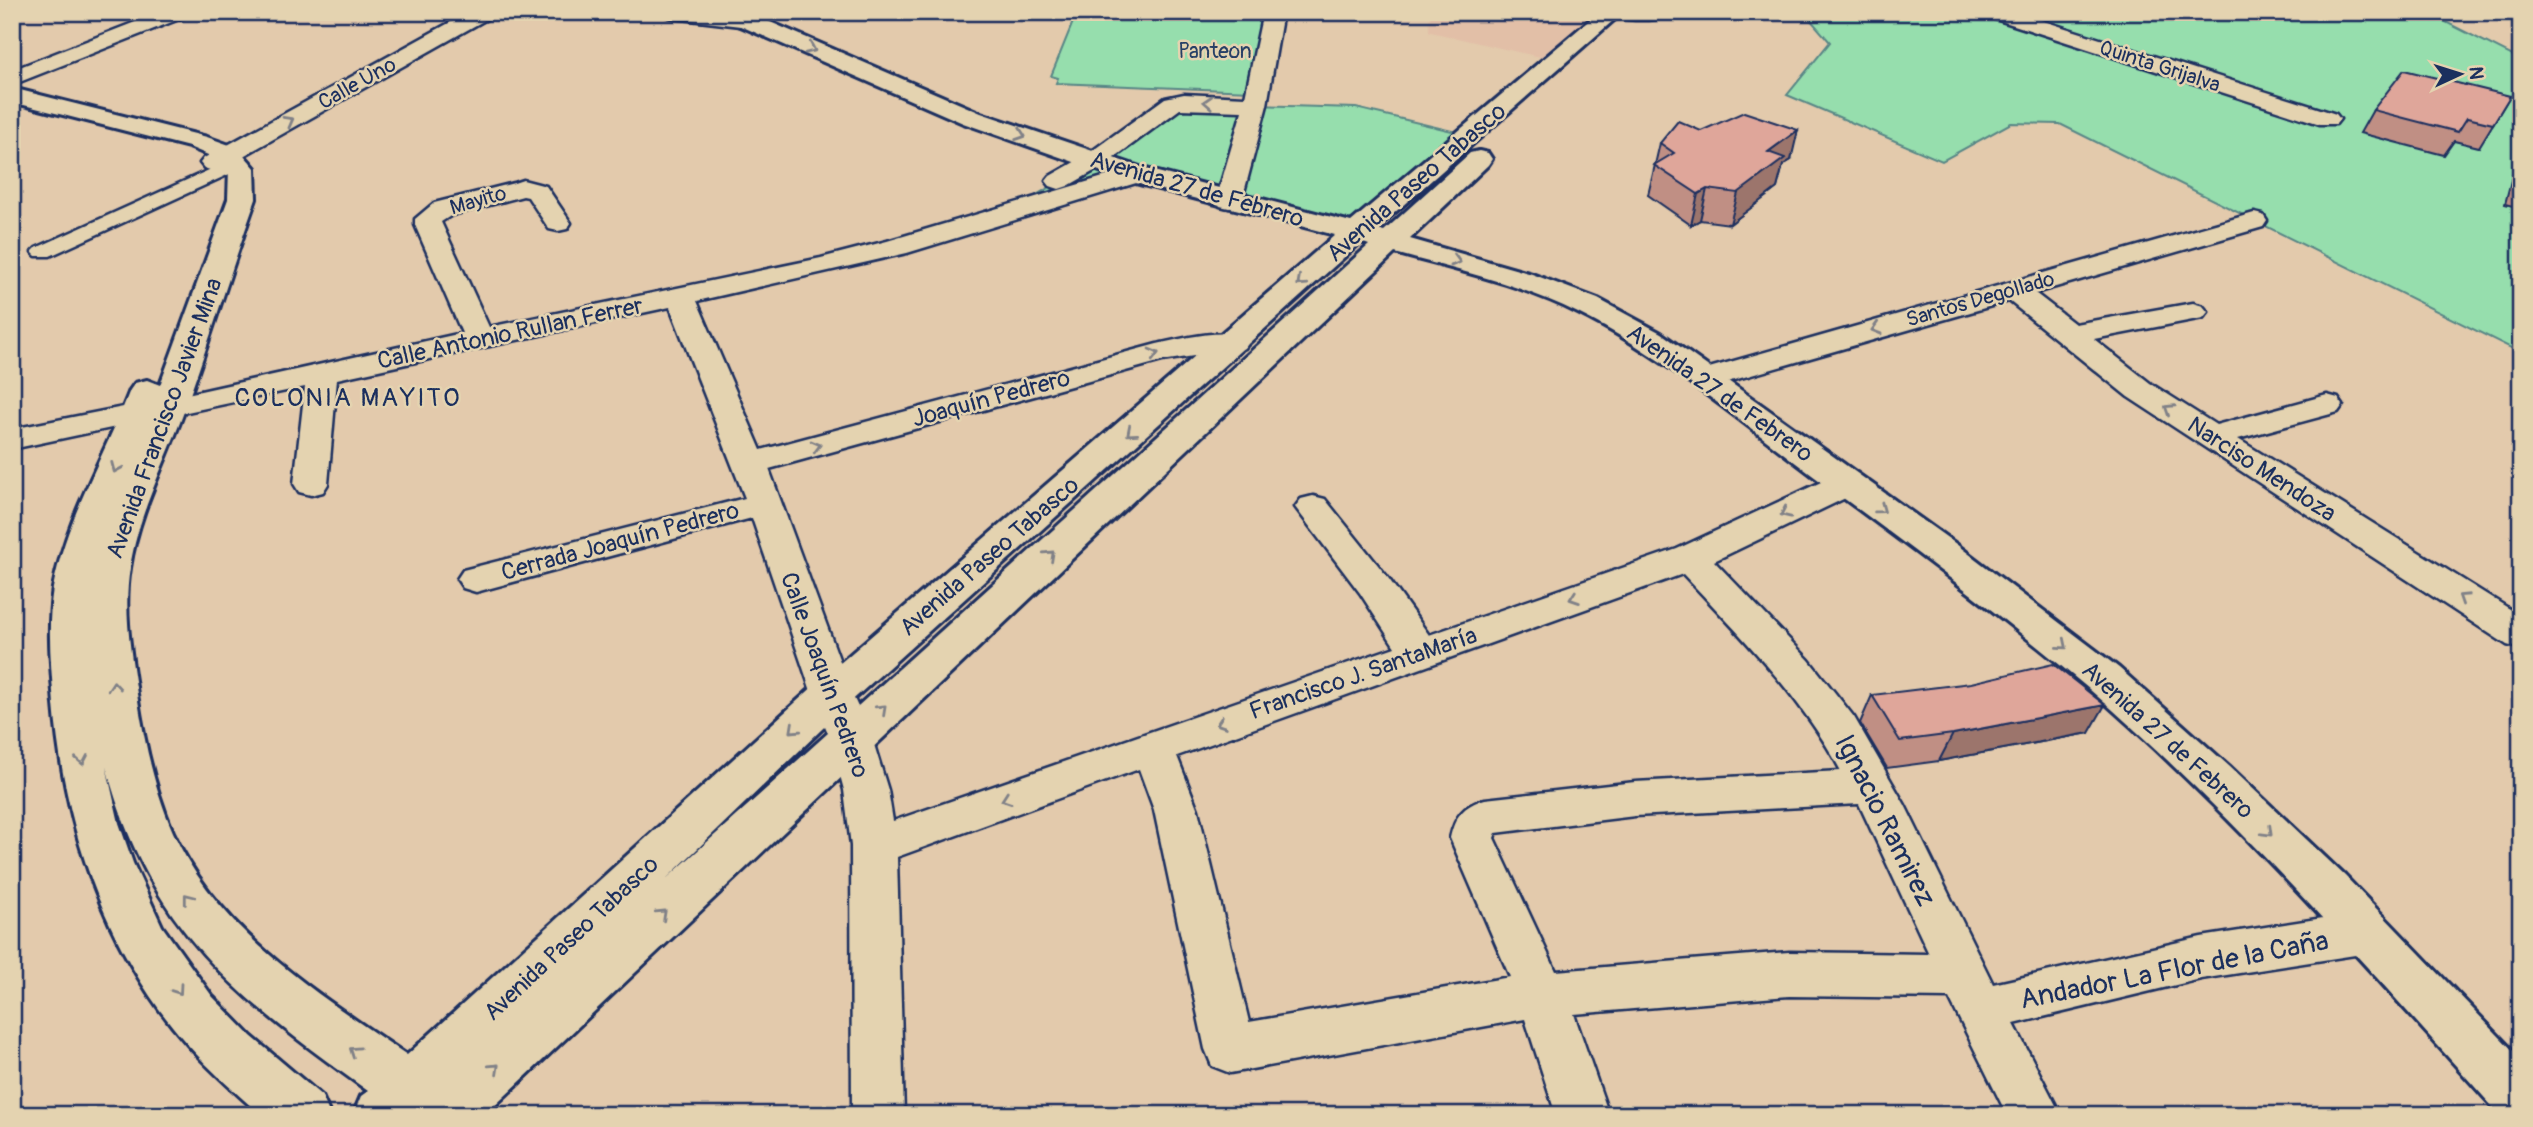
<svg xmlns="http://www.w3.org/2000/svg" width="2533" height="1127" viewBox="0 0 2533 1127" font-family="Pangolin,sans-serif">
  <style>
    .built { fill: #e2bfa7 }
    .green { fill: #96dead; stroke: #588686; stroke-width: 2 }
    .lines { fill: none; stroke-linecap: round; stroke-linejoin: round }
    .pedestrian-casing { stroke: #1b2f5e; stroke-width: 5 }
    .minor-casing { stroke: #1b2f5e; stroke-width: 5 }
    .secondary-casing { stroke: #1b2f5e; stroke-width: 6 }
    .pedestrian { fill: #e4d3b0; fill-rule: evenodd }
    .minor { fill: #e4d3b0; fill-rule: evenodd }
    .secondary { fill: #e4d3b0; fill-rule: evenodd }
    .wall { fill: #c08f84; stroke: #1b2f5e; stroke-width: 2 }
    .shaded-wall { fill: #9c746c; stroke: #1b2f5e; stroke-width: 2 }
    .building { fill: #dfa69a; stroke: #1b2f5e; stroke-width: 2 }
    .oneway { stroke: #808187 }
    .labels { text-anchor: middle; stroke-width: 5; stroke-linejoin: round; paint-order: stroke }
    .far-park-label { font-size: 21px; fill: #274066; stroke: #e4d3b0 }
    .far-street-label { font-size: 21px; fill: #1b2f5e; stroke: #e4d3b0 }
    .street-label { font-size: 24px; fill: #1b2f5e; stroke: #e4d3b0 }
    .neighbourhood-label { font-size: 26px; letter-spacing: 2px; fill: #1b2f5e; stroke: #e4d3b0 }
    .near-street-label { font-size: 28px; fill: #1b2f5e; stroke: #e4d3b0 }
  </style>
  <rect width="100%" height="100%" fill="#e3caac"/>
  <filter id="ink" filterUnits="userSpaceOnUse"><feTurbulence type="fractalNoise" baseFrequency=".0143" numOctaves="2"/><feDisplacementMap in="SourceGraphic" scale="14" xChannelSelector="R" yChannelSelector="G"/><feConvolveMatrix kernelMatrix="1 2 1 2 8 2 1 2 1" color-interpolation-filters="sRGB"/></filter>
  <g filter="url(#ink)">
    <!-- built -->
    <path class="built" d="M1435,12H1607L1553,60L1431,32L1429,31V19Z"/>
    <!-- green -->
    <g class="green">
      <path d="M1077,12H1264L1251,91L1056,83L1058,78L1051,76Z"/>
      <path d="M1900,12H2409L2432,15L2521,60V353L2060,124L2011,123L1942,161L1787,95L1830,42L1808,17Z"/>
      <path d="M1255,105L1356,108L1469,135L1356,232L1137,175L1004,214L1094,161L1166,107Z"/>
    </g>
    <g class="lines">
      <!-- pedestrian casing -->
      <g class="pedestrian-casing">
        <path id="pedestrian" d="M240,156L250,162L247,166L50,256H36L32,252L36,248Z"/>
      </g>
      <!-- minor casing -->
      <g class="minor-casing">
        <g id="minor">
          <path d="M161,12H190L187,16L12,85V70Z"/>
          <path d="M469,12H495L492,16L222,168L213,171L204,168L200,163L204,158Z"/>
          <path d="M663,12H728L756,17L759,21L756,25L749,27L673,18L666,16Z"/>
          <path d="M1263,12H1283L1267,105L1242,200L1238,206L1229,208L1220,206L1216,200L1242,111L1180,109L1103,166L1068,186L1059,189L1050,186L1046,181L1050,176L1085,156L1165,98L1184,94L1245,97Z"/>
          <path d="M1610,12H1674L1671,16C1652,21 1632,21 1613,16Z"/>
          <path d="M1983,12H2015L2336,114L2340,119L2336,124H2320L1986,16Z"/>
          <path d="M1137,167L1146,170L1150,175L1146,180L907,253L697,301L761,450L1157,344C1185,338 1217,329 1245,336L1249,342L1245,348L1162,361L769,469L852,694L872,738L888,790L893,821L1395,647L1360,593L1295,507L1301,499L1313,496L1325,499L1386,575L1429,635L1677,549L1834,476L1846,473L1858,476L1863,484L1858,492L1714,561L1809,660L1854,717L1905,805L1993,984L2201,937L2368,911L2385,917L2392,932L2385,947L2368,953L2201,979L2014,1024L2061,1115H2007L1949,998L1789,996L1574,1014L1609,1115H1556L1525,1019L1230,1073L1212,1066L1205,1049L1154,810L1139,769L897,857L904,1115H852L851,846L844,790L830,738L812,694L752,518L476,592L463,588L457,579L463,570L745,498L670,307L337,379L328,484L323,492L311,495L299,492L294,484L305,387L12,449V429L169,398L462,333L415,225V219L434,203L514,183L523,180L546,186L571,223L567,229L558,231L549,229L528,197L523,196L452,215L441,222L489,327L821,258L887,241ZM1683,574C1741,636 1801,696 1841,771L1635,782L1485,799C1463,806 1455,816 1450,838L1510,977L1249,1022L1198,810L1177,756ZM1859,804L1929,954L1789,952L1556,971L1494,838L1496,833L1635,816Z"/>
          <path d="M2254,213L2263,215L2267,221L2263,227L2035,293L2075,324L2193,303L2203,306L2208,312L2203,318L2094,339L2150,383L2216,425L2327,395L2338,398L2343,405L2338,412L2238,439L2521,616V649L2507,645L2128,397L2009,301L1706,388L1695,386L1690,379L1695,372Z"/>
        </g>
      </g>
      <!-- secondary casing -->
      <g class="secondary-casing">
        <path id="secondary" d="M717,12H747L981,113L1146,169L1351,222L1599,12H1623L1376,229L1384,231L1470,153L1479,151L1488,153L1492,159L1488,165L1410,239L1532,274L1598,299L1661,333L1956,544L2119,668L2229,766L2345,876L2521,1059V1115H2500C2368,968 2238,818 2089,689C2000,614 1906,544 1812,475C1737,419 1663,355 1578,313C1521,284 1456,270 1395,253L485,1115H353L361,1096L368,1091C237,997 149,929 106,766L119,823L133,863L162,926L212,996L251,1036L322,1096L330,1115H261C236,1093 210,1070 188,1045C105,951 64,827 54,704C51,666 47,626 53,588C66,518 105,455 130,390L135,383L147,380L160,385L228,199L229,169L220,160L189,147L12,102V88L207,137L238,148L255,168L256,199C231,269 210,340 185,409C166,462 138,513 130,568C123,610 131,653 137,694C144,741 154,788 173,832C219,933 319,995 407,1055L817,683L1335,235L1128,181L963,123L720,17ZM1361,242L1369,245L665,880L847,705Z"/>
      </g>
      <!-- pedestrian -->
      <use href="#pedestrian" class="pedestrian"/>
      <!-- minor -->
      <use href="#minor" class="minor"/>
      <!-- secondary -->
      <use href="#secondary" class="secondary"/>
    </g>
    <!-- wall -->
    <g class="wall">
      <path d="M2510,96L2479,147L2454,141L2444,155L2360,133L2373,110Z"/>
      <path d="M1701,131L1791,160L1783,165L1777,188L1730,224L1700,220L1691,225L1648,195L1660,143Z"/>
      <path d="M2521,150V208L2505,204L2517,157Z"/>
      <path d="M1872,695L2089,733L1939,761L1887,768L1860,723Z"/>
    </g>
    <!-- shaded-wall -->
    <g class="shaded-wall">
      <path d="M1798,130L1791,160L1783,165L1777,188L1730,224L1738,193L1768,152Z"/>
      <path d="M1707,189L1700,220L1691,225L1698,194Z"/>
      <path d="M2105,705L2089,733L1939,761L1953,734Z"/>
    </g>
    <!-- building -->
    <g class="building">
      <path d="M2404,70L2510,96L2493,124L2467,118L2458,132L2373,110Z"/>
      <path d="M1744,112L1798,130L1768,152L1785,158L1738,193L1707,189L1698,194L1654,165L1674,153L1660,143L1678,121L1701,131Z"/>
      <path d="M2521,160V193L2513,192Z"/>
      <path d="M2053,664L2105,705L1953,734L1900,741L1872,695L1971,683Z"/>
    </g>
    <!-- one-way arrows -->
    <defs><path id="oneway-chevron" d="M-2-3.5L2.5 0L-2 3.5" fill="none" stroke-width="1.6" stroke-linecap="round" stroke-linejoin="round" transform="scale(1.75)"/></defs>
    <g class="oneway">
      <use href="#oneway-chevron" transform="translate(811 49) rotate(24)"/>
      <use href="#oneway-chevron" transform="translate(1208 102) rotate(-177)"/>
      <use href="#oneway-chevron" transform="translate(289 121) rotate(-29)"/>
      <use href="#oneway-chevron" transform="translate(1021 135) rotate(19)"/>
      <use href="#oneway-chevron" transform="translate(1456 261) rotate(16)"/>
      <use href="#oneway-chevron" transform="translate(1301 282) rotate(138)"/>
      <use href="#oneway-chevron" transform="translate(1876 329) rotate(164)"/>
      <use href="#oneway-chevron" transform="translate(1154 354) rotate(-15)"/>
      <use href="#oneway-chevron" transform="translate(2169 409) rotate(-147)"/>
      <use href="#oneway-chevron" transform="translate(1131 432) rotate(139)"/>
      <use href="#oneway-chevron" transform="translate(816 446) rotate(-15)"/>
      <use href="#oneway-chevron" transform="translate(116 468) rotate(113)"/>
      <use href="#oneway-chevron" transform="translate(1881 509) rotate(36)"/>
      <use href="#oneway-chevron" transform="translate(1785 513) rotate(155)"/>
      <use href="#oneway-chevron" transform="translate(1050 555) rotate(-43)"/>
      <use href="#oneway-chevron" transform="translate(1574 598) rotate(161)"/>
      <use href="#oneway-chevron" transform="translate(2463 598) rotate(-147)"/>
      <use href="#oneway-chevron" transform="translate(2063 645) rotate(40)"/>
      <use href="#oneway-chevron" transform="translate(114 686) rotate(-95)"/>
      <use href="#oneway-chevron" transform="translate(882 709) rotate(-43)"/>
      <use href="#oneway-chevron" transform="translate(1221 723) rotate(161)"/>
      <use href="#oneway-chevron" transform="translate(794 729) rotate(137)"/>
      <use href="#oneway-chevron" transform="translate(82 760) rotate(80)"/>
      <use href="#oneway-chevron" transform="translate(1006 799) rotate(161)"/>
      <use href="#oneway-chevron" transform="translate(2268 832) rotate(44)"/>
      <use href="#oneway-chevron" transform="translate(188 898) rotate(-128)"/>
      <use href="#oneway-chevron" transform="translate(662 914) rotate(-43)"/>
      <use href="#oneway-chevron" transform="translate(178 990) rotate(55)"/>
      <use href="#oneway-chevron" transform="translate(354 1051) rotate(-146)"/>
      <use href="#oneway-chevron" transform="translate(495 1068) rotate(-43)"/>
    </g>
  </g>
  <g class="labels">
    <!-- far-park labels -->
    <g class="far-park-label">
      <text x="1215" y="58">Panteon</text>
    </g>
    <!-- far-street labels -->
    <g class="far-street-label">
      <text transform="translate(2160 66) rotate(18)" y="7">Quinta Grijalva</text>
      <text transform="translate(357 83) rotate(-29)" y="7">Calle Uno</text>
      <text transform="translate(478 200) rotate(-16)" y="7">Mayito</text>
      <text transform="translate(1980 299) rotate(-16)" y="7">Santos Degollado</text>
    </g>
    <!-- street labels -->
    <g class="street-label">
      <text transform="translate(1416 182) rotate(-41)" y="8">Avenida Paseo Tabasco</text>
      <text transform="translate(1197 189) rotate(16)" y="8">Avenida 27 de Febrero</text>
      <text transform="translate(510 333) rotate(-12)" y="8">Calle Antonio Rullan Ferrer</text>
      <text transform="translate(1720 393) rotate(35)" y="8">Avenida 27 de Febrero</text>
      <text transform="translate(991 398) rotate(-15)" y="8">Joaquín Pedrero</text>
      <text transform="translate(164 418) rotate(-70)" y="8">Avenida Francisco Javier Mina</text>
      <text transform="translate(2262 469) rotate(33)" y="8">Narciso Mendoza</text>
      <text transform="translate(620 541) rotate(-15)" y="8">Cerrada Joaquín Pedrero</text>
      <text transform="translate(989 556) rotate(-41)" y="8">Avenida Paseo Tabasco</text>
      <text transform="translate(1363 673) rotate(-19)" y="8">Francisco J. SantaMaría</text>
      <text transform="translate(825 675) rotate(70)" y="8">Calle Joaquín Pedrero</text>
      <text transform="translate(2168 740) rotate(42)" y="8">Avenida 27 de Febrero</text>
      <text transform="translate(571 938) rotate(-43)" y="8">Avenida Paseo Tabasco</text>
    </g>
    <!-- neighbourhood labels -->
    <g class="neighbourhood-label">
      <text x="348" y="406">COLONIA MAYITO</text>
    </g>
    <!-- near-street labels -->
    <g class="near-street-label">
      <text transform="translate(1886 820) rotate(63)" y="10">Ignacio Ramirez</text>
      <text transform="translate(2174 969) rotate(-11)" y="10">Andador La Flor de la Caña</text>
    </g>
  </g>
  <!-- margin -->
  <rect width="2533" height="1127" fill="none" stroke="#e4d3b0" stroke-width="42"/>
  <rect x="21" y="21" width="2491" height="1085" fill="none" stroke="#1b2f5e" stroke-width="2.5" filter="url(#ink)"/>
  <!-- north arrow -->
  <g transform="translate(2460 74) rotate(86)" stroke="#e4d3b0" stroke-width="5" paint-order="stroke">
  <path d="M0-5L12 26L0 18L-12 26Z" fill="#1b2f5e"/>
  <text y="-10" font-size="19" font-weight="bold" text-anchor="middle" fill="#1b2f5e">N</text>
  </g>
</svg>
